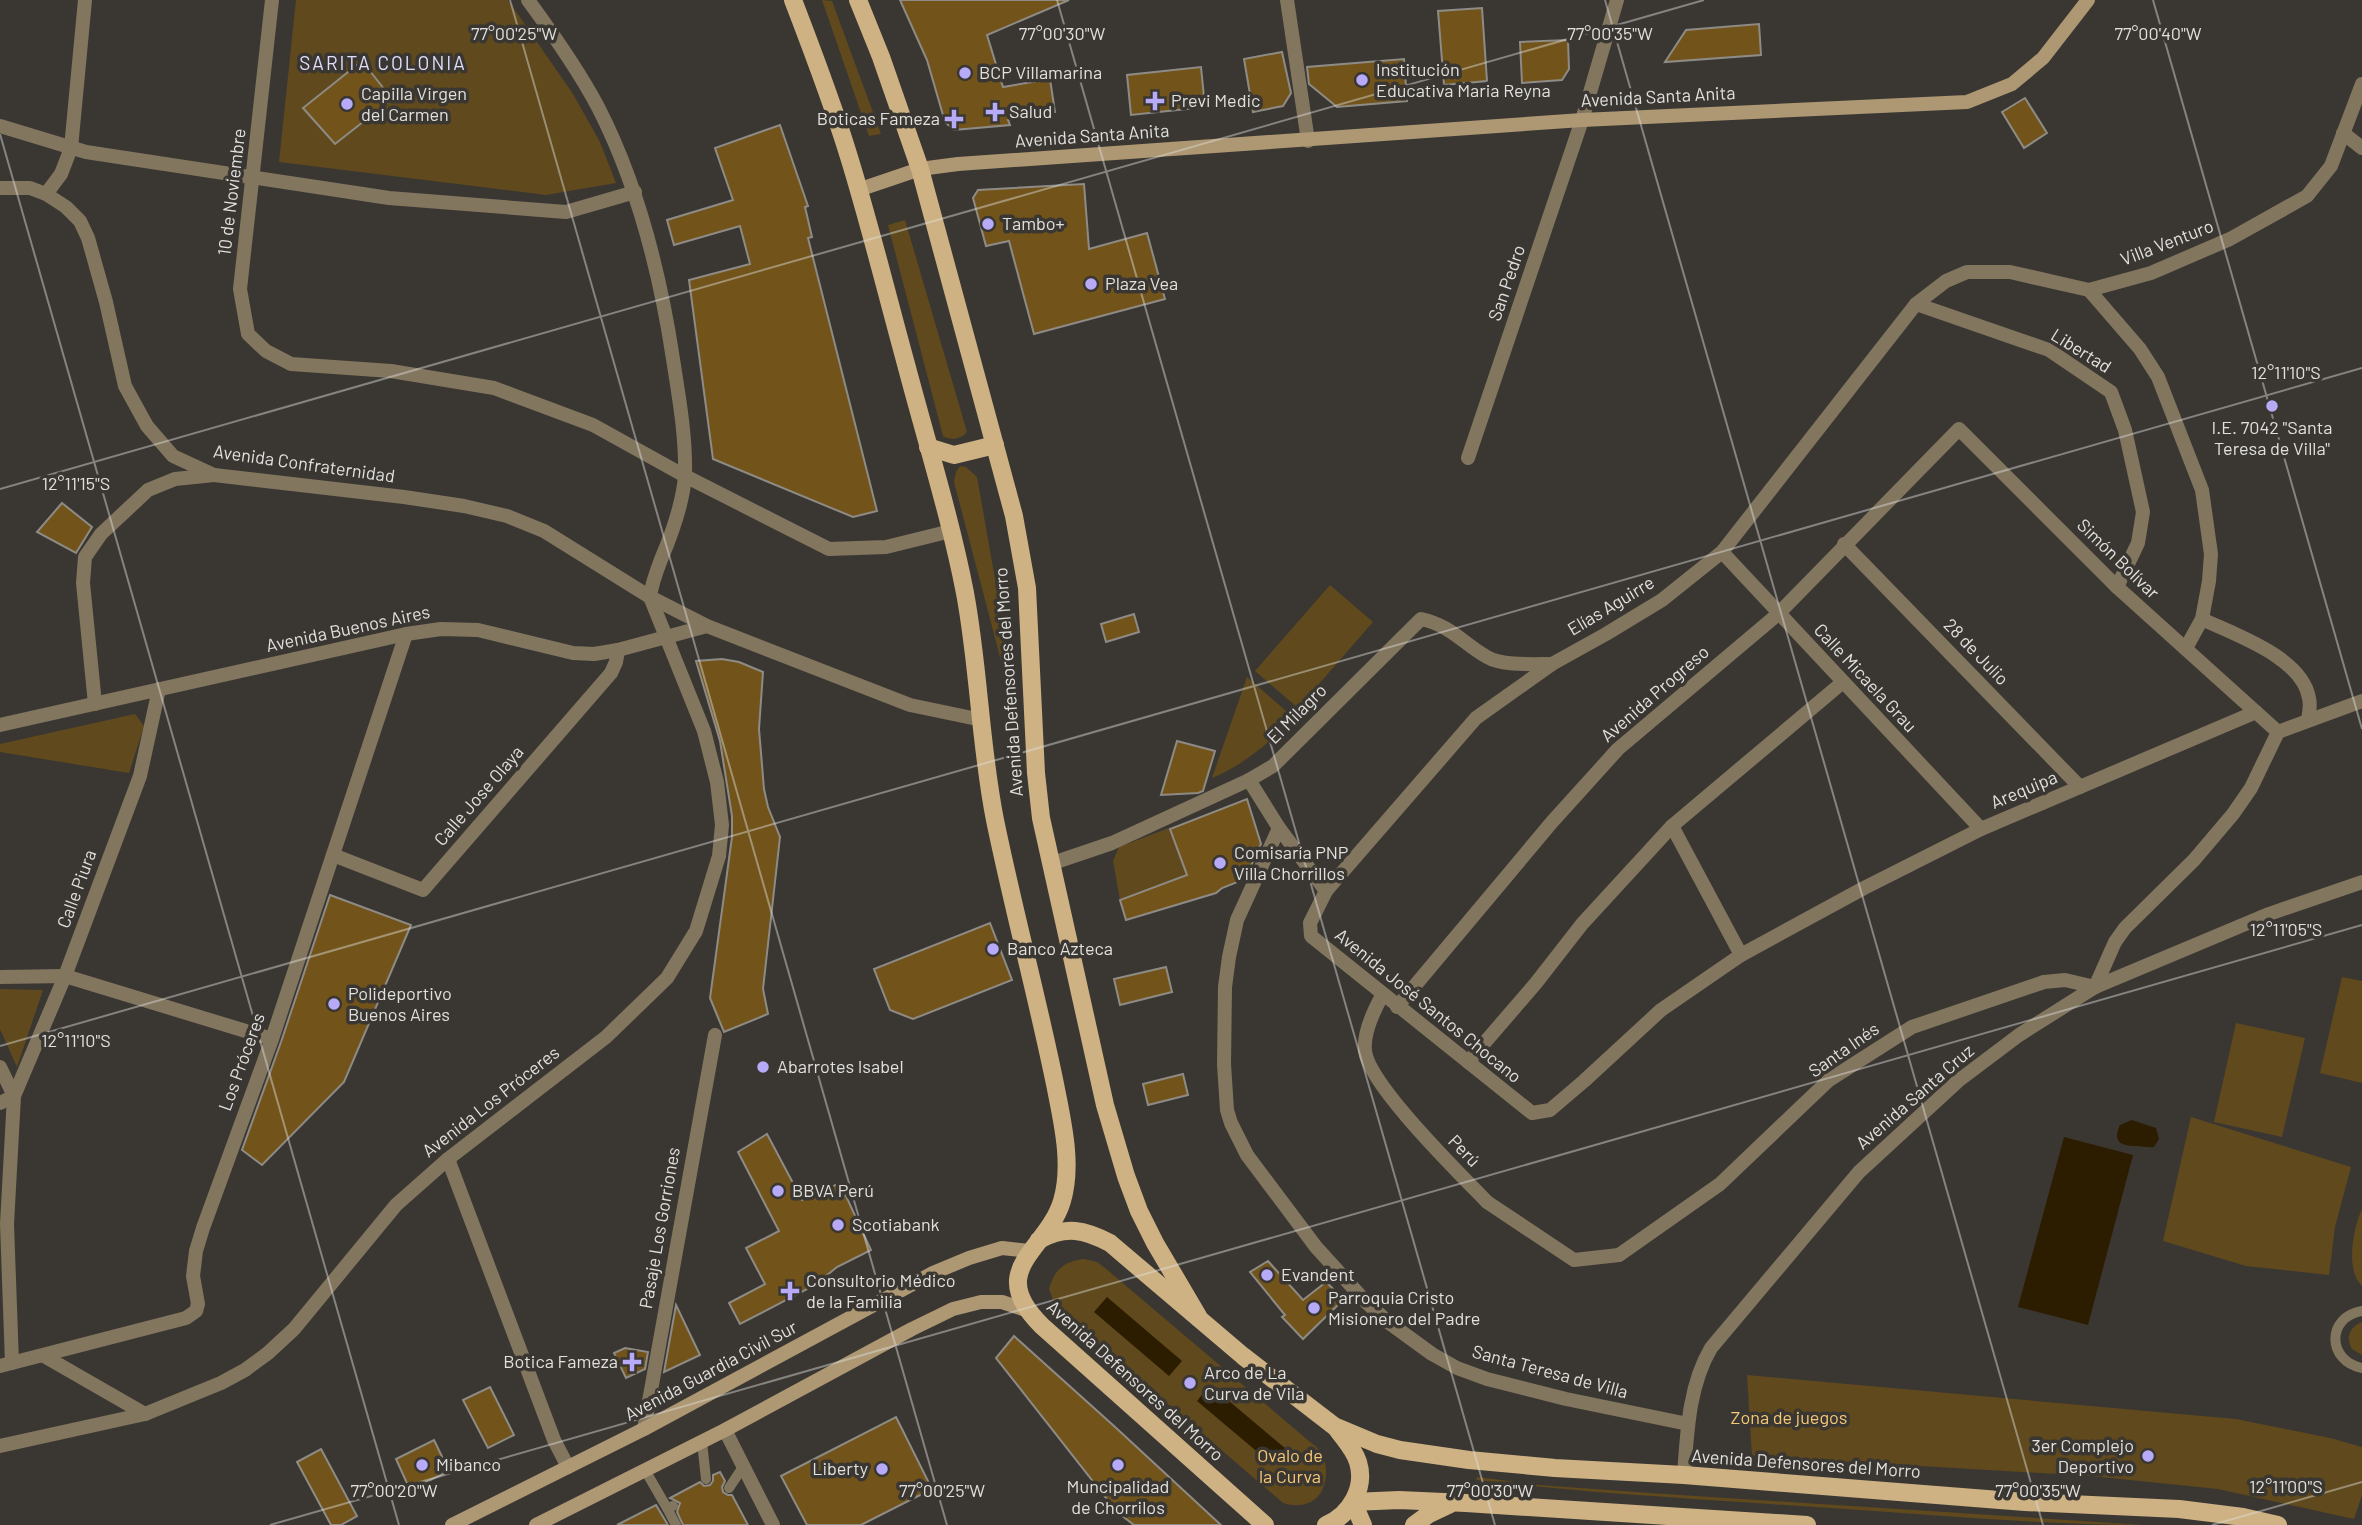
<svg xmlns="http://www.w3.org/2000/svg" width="2362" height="1525" viewBox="0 0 2362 1525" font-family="Barlow,sans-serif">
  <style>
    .green { fill: #60491c }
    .water { fill: #2c1d00 }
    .building { fill: #72541a; stroke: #8e8b86; stroke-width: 2 }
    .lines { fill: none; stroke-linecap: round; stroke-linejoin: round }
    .service { stroke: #83765f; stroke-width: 10 }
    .pedestrian { stroke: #83765f; stroke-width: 14 }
    .minor { stroke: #83765f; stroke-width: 14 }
    .tertiary { stroke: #83765f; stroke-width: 14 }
    .secondary { stroke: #ae9874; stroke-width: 14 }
    .primary { stroke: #ceb283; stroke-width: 18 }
    .ticks { fill: none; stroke: #e1e0dd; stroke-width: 2; stroke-opacity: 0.45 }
    .poi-dot { fill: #b7abf8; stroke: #3a3733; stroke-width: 2.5 }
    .labels { text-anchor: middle; stroke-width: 7; stroke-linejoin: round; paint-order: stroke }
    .poi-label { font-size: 18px; fill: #e1e0dd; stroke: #3a3733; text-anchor: start }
    .street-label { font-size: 18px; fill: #e1e0dd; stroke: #3a3733 }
    .park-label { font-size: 18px; fill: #f6c876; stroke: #3a3733 }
    .neighbourhood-label { font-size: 19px; letter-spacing: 2px; fill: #e1defc; stroke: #3a3733 }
    .ticks-label { font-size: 18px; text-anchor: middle; fill: #e1e0dd; stroke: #3a3733; stroke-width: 7; stroke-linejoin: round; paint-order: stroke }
  </style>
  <rect width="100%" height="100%" fill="#3a3733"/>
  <!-- green -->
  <g class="green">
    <path d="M296,0H508L573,94L600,142L616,183L546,195L279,162Z"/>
    <path d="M822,0L832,1L881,134L869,136Z"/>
    <path d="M905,220L967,432C961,439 951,441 943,436L888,225Z"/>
    <path d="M960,466L966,467L977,477L1006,641L1002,652L1004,672L954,482L956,472Z"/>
    <path d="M1330,585L1373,622L1298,708L1255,671Z"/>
    <path d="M1247,677L1293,717C1270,743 1245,764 1212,778Z"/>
    <path d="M135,714L144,726L129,773L0,752V744Z"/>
    <path d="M1169,828L1187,874L1120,900L1113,861L1119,847Z"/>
    <path d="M2342,977L2362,981V1083L2320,1073Z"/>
    <path d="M0,989L43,990L17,1067L0,1029Z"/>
    <path d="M2236,1023L2305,1038L2282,1137L2214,1122Z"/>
    <path d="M2191,1117L2351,1167L2335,1227L2329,1275L2246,1266L2163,1241Z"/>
    <path d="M2362,1209V1286C2345,1270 2353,1228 2362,1209Z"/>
    <path d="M1084,1259L1097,1262L1105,1268L1322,1452C1334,1482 1319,1514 1283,1503L1056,1308L1049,1289C1054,1270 1064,1261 1084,1259Z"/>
    <path d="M2362,1322V1355L2352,1349C2345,1337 2350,1327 2362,1322Z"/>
    <path d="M1747,1375L2236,1419L2330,1438L2362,1447V1495L2354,1519L2218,1489L2091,1476L1752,1456Z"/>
    <path d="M1477,1477L1539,1485L1650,1493L2144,1525C2040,1525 1935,1515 1831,1508C1713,1500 1594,1494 1476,1480Z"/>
  </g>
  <!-- water -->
  <g class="water">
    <path d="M2132,1120L2156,1128L2159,1139L2154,1147C2148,1148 2143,1146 2136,1146C2121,1146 2112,1142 2120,1125Z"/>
    <path d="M2064,1137L2133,1155L2088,1325L2018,1307Z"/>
    <path d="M1107,1297L1182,1361L1169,1376L1094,1312Z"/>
    <path d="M1210,1385L1286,1449L1273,1465L1197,1401Z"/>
  </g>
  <!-- building -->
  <g class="building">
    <path d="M900,0H1069L987,35L1003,87L1050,79L1055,112L1008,120L1010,125L954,130L945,122L927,60Z"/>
    <path d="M1482,8L1487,81L1444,85L1438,11Z"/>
    <path d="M1759,24L1761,55L1665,62L1686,30Z"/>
    <path d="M1568,40L1569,69L1562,80L1522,83L1520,42Z"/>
    <path d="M1282,52L1291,93L1283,106L1253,112L1244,59Z"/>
    <path d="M1404,59L1407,101L1337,107L1309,84L1307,67Z"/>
    <path d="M362,61L392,99L335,144L303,108Z"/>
    <path d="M1201,67L1205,107L1131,115L1127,75Z"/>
    <path d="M2025,98L2047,133L2024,148L2002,112Z"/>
    <path d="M780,125L808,206L805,207L812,237L808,238L877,511L853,517L713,459L689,280L750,264L740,226L674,245L667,220L733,200L715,148Z"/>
    <path d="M1084,184L1089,249L1147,233L1165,299L1034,334L1009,241L986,246L973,198L978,190Z"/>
    <path d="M62,503L92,527L76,553L37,532Z"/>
    <path d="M1134,614L1139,632L1106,642L1101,624Z"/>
    <path d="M722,659L739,662L763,672L759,729L764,789L768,807L780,837L763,989L768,1014L724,1032L710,998L732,837V816L720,741L696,661Z"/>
    <path d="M1177,741L1215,751L1203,791L1198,793L1161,795Z"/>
    <path d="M1247,799L1261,844L1245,879L1222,888L1216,893L1126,920L1120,900L1187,875L1170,829Z"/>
    <path d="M330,895L411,925L344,1082L262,1165L242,1150L281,1042Z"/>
    <path d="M990,923L1012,980L913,1019L890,1010L874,969Z"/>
    <path d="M1166,967L1172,992L1120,1005L1114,979Z"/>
    <path d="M1183,1074L1188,1095L1148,1105L1143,1084Z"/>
    <path d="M767,1134L802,1200L840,1183L871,1250L837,1267L815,1285L740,1324L729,1303L765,1284L746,1248L779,1231L738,1152Z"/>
    <path d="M1268,1261L1303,1300L1326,1282L1344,1299L1303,1339L1282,1317L1285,1315L1250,1272Z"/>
    <path d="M676,1305L700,1355L664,1372Z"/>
    <path d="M1014,1336L1114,1426L1221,1525H1134L1121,1515L1110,1503L996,1358Z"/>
    <path d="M625,1348L648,1352L645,1369L626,1378L614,1353Z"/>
    <path d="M490,1387L514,1435L488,1448L463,1400Z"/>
    <path d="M896,1417L932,1489L861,1525H807L781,1476Z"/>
    <path d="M434,1440L449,1471L410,1490L396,1459Z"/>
    <path d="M321,1449L357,1516L341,1525H331L297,1462Z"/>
    <path d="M720,1472L725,1481L722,1487L723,1492L728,1495H732L748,1525H683L677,1512L680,1503L670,1498L700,1482L704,1486L710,1485L713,1481V1475Z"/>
    <path d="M656,1505L668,1525H617Z"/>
  </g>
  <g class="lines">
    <!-- service -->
    <g class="service">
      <path d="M2362,1311C2326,1317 2327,1361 2362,1368"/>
      <path d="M702,1442L706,1479"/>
      <path d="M645,1470L667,1508L673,1506"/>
      <path d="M729,1488L743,1467"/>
      <path d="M667,1508L676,1525"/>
    </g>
    <!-- pedestrian -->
    <g class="pedestrian">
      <path d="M448,1159L554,1440L568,1467"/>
      <path d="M1487,1202L1574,1260L1619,1255"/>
      <path d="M644,1429L715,1035"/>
    </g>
    <!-- minor -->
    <g class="minor">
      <path d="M272,0L240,289L248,334L266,351L291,364L391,371L494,388L593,425L685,476L829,549L886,547L951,531"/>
      <path d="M1287,0L1308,141"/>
      <path d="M0,126L86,152L389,198L566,212L635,192"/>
      <path d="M2343,133L2362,148"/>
      <path d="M46,194L61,174L71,148L85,0"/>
      <path d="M2089,290L2140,349L2158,377L2202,490L2211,554L2209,581L2202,619L2186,648"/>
      <path d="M1916,304L2049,350L2111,392L2125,430L2143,512L2138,543L2117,587"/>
      <path d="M1468,458L1582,120L1617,0"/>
      <path d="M1844,544L2080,787"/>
      <path d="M1722,552L1981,829"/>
      <path d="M2202,619C2235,635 2302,657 2309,698C2311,706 2309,713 2308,720"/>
      <path d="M95,704L83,583L85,557L101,534L148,490L175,479L214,475"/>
      <path d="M2256,712L1981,829L1864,888L1741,955L1661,1010L1584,1081L1550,1110L1532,1113L1311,936L1310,923L1326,891L1476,718L1552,664L1606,634L1662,600L1722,552L1916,304L1946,281L1967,272H2010L2089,290L2151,273L2230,239L2307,196L2331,166L2362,84"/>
      <path d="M2278,732L2362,701"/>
      <path d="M1249,780L1279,828L1326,891"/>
      <path d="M1672,826L1741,955"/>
      <path d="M1279,828L1237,920L1229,957L1225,987L1224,1064L1227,1110L1231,1123L1247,1155L1316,1247L1366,1302L1388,1322L1432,1354L1457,1368L1487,1379L1566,1399L1688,1424"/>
      <path d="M333,855L423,890L611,673L616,662L618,650"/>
      <path d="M1050,864L1112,843L1249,780L1273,766L1421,619C1452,626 1461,642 1487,657C1502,666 1534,664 1552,664"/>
      <path d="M0,977L65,976L272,1039"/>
      <path d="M1383,994C1374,1010 1363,1032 1365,1051C1369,1085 1460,1174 1487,1202"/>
      <path d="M1397,1007L1552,822L1618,749L1778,614L1959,429L2117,587L2278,732L2251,788L2233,814L2194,860L2125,928L2115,942L2095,987L2065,980L2044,982L1912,1027L1829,1080L1720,1184L1619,1255"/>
      <path d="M1468,1062L1536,983L1582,924L1672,826L1843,682"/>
      <path d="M0,1067L14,1096L7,1224L12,1363"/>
      <path d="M0,1103L14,1096L65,976L140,776L159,689"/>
      <path d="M44,1356L145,1414"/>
      <path d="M0,1366L186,1318L196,1311L198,1304L193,1276L196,1251L203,1228L272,1039L406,634"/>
      <path d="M725,1430L773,1525"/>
      <path d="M0,1446L145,1414L221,1383L245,1370L268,1353L294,1329L396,1205L448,1159L606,1037L667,978L696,931L719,856L722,825L717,782L704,731L650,597C652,582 657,570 662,557C673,531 683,503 685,475C686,436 679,398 673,359C660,273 638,185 598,107C578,69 553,34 528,0"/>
      <path d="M1684,1475C1687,1432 1689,1385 1711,1348L1859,1172L1958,1081L2019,1035L2095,987L2269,914L2362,882"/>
    </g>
    <!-- tertiary -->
    <g class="tertiary">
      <path d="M0,188H30L46,194L66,207L80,221L88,238L106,302L125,386L147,426L173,456L214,475L404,497L464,506L507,516L544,531L650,597L707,626L910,705L982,720"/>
      <path d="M0,725L406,634L441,629L478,630L573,653L594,654L618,650L707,626"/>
    </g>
    <!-- secondary -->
    <g class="secondary">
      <path d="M858,190L920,169L958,164L1582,120L1967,102L2012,84L2043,58L2088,0"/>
      <path d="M452,1525L644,1429L933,1273L969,1258L1002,1248L1029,1251"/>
      <path d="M536,1525L725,1430L912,1329L953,1309L981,1302H1002L1026,1310"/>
    </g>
    <!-- primary -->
    <g class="primary">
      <path d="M793,0C813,52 833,104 849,157C870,225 887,295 906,364C926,440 950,516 965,593C979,668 980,745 995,820C1013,908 1037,996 1055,1084C1062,1120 1073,1164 1062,1201C1047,1251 984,1269 1042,1326L1265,1525"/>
      <path d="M858,0L881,57L920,169L1014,516L1027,588L1036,773L1041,818L1105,1105L1126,1176L1139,1211L1155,1243L1198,1316"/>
      <path d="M928,447L954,455L995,445"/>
      <path d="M1039,1240C1066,1225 1085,1230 1110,1243L1243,1356L1334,1426L1377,1444L1400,1450L1469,1460L1555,1468L1684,1475L2025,1502L2179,1509L2243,1517L2278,1525"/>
      <path d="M1353,1502L1399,1500L1466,1503L1807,1525"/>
      <path d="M1353,1502L1363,1525"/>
      <path d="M1326,1525C1350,1515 1366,1488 1358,1462C1354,1449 1344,1439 1337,1429"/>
      <path d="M1414,1525L1429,1514L1450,1504"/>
    </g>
  </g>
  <!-- ticks -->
  <path class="ticks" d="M510,0L947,1525M1057,0L1495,1525M1605,0L2043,1525M2153,0L2362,729M0,134L399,1525M0,489L1704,0M0,1046L2362,368M270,1525L2362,925M2212,1525L2362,1482"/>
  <!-- markers -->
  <g class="poi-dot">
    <circle cx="965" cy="73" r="7"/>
    <circle cx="1362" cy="80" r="7"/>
    <path d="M1151.5 90.5h7v7h7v7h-7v7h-7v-7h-7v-7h7z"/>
    <circle cx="347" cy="104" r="7"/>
    <path d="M991.5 101.5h7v7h7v7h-7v7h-7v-7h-7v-7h7z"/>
    <path d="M950.5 108.5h7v7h7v7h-7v7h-7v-7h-7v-7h7z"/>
    <circle cx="988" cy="224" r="7"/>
    <circle cx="1091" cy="284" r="7"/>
    <circle cx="2272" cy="406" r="7"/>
    <circle cx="1220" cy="863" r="7"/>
    <circle cx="993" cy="949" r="7"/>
    <circle cx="334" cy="1004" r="7"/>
    <circle cx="763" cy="1067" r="7"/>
    <circle cx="778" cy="1191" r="7"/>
    <circle cx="838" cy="1225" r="7"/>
    <circle cx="1267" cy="1275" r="7"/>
    <path d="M786.5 1280.5h7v7h7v7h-7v7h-7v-7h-7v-7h7z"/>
    <circle cx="1314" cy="1308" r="7"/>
    <path d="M628.5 1351.5h7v7h7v7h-7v7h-7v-7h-7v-7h7z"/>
    <circle cx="1190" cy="1383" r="7"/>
    <circle cx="2148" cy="1456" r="7"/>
    <circle cx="422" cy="1465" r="7"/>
    <circle cx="1118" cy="1465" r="7"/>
    <circle cx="882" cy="1469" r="7"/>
  </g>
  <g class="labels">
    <!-- poi labels -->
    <g class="poi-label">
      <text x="1376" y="76">Institución<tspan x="1376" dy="21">Educativa Maria Reyna</tspan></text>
      <text x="979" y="79">BCP Villamarina</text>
      <text x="361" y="100">Capilla Virgen<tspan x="361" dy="21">del Carmen</tspan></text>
      <text x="1171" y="107">Previ Medic</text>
      <text x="1009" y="118">Salud</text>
      <text x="940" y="125" text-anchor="end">Boticas Fameza</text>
      <text x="1002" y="230">Tambo+</text>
      <text x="1105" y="290">Plaza Vea</text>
      <text x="2272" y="434" text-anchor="middle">I.E. 7042 "Santa<tspan x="2272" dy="21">Teresa de Villa"</tspan></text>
      <text x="1234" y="859">Comisaría PNP<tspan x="1234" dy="21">Villa Chorrillos</tspan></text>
      <text x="1007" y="955">Banco Azteca</text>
      <text x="348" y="1000">Polideportivo<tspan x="348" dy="21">Buenos Aires</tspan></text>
      <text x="777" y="1073">Abarrotes Isabel</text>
      <text x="792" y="1197">BBVA Perú</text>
      <text x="852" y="1231">Scotiabank</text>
      <text x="1281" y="1281">Evandent</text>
      <text x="806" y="1287">Consultorio Médico<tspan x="806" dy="21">de la Familia</tspan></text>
      <text x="1328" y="1304">Parroquia Cristo<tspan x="1328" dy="21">Misionero del Padre</tspan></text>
      <text x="618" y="1368" text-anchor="end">Botica Fameza</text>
      <text x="1204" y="1379">Arco de La<tspan x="1204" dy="21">Curva de Vila</tspan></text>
      <text x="2134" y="1452" text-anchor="end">3er Complejo<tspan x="2134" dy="21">Deportivo</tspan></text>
      <text x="436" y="1471">Mibanco</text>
      <text x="868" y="1475" text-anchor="end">Liberty</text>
      <text x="1118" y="1493" text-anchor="middle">Muncipalidad<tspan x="1118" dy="21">de Chorrilos</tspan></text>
    </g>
    <!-- street labels -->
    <g class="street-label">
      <text transform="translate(1658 97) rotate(-3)" y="6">Avenida Santa Anita</text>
      <text transform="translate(1092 136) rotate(-4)" y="6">Avenida Santa Anita</text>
      <text transform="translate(232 192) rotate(-83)" y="6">10 de Noviembre</text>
      <text transform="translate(2167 243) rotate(-21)" y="6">Villa Venturo</text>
      <text transform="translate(1507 283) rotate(-71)" y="6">San Pedro</text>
      <text transform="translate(2081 351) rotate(32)" y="6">Libertad</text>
      <text transform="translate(304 464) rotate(8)" y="6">Avenida Confraternidad</text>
      <text transform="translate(2118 559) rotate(44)" y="6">Simón Bolívar</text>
      <text transform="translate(1611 606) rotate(-31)" y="6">Elías Aguirre</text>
      <text transform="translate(348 629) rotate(-12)" y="6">Avenida Buenos Aires</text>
      <text transform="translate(1976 652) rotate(46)" y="6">28 de Julio</text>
      <text transform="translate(1865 678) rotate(47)" y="6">Calle Micaela Grau</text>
      <text transform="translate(1009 682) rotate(-94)" y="6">Avenida Defensores del Morro</text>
      <text transform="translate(1655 694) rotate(-41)" y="6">Avenida Progreso</text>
      <text transform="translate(1297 714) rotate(-45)" y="6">El Milagro</text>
      <text transform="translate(2024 790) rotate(-23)" y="6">Arequipa</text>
      <text transform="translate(479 796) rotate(-49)" y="6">Calle Jose Olaya</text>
      <text transform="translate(77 889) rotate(-70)" y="6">Calle Piura</text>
      <text transform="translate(1428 1006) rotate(39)" y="6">Avenida José Santos Chocano</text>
      <text transform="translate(1844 1050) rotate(-35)" y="6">Santa Inés</text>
      <text transform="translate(242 1062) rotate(-70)" y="6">Los Próceres</text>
      <text transform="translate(1915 1097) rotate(-41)" y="6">Avenida Santa Cruz</text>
      <text transform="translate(491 1102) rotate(-38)" y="6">Avenida Los Próceres</text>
      <text transform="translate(1464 1151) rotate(46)" y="6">Perú</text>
      <text transform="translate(660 1228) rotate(-80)" y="6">Pasaje Los Gorriones</text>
      <text transform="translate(711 1371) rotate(-28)" y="6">Avenida Guardia Civil Sur</text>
      <text transform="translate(1550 1372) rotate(15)" y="6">Santa Teresa de Villa</text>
      <text transform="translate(1135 1381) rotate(42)" y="6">Avenida Defensores del Morro</text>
      <text transform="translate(1806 1464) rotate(4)" y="6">Avenida Defensores del Morro</text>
    </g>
    <!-- park labels -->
    <g class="park-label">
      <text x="1789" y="1424">Zona de juegos</text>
      <text x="1290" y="1462">Ovalo de<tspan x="1290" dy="21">la Curva</tspan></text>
    </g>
    <!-- neighbourhood labels -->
    <g class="neighbourhood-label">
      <text x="383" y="70">SARITA COLONIA</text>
    </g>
  </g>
  <g class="ticks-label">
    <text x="514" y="40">77°00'25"W</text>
    <text x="1062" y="40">77°00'30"W</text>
    <text x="1610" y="40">77°00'35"W</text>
    <text x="2158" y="40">77°00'40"W</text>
    <text x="2286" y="379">12°11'10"S</text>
    <text x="76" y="490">12°11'15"S</text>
    <text x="2286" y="936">12°11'05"S</text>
    <text x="76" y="1047">12°11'10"S</text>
    <text x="2286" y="1493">12°11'00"S</text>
    <text x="394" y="1497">77°00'20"W</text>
    <text x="942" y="1497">77°00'25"W</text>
    <text x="1490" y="1497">77°00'30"W</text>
    <text x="2038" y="1497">77°00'35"W</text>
  </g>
</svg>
